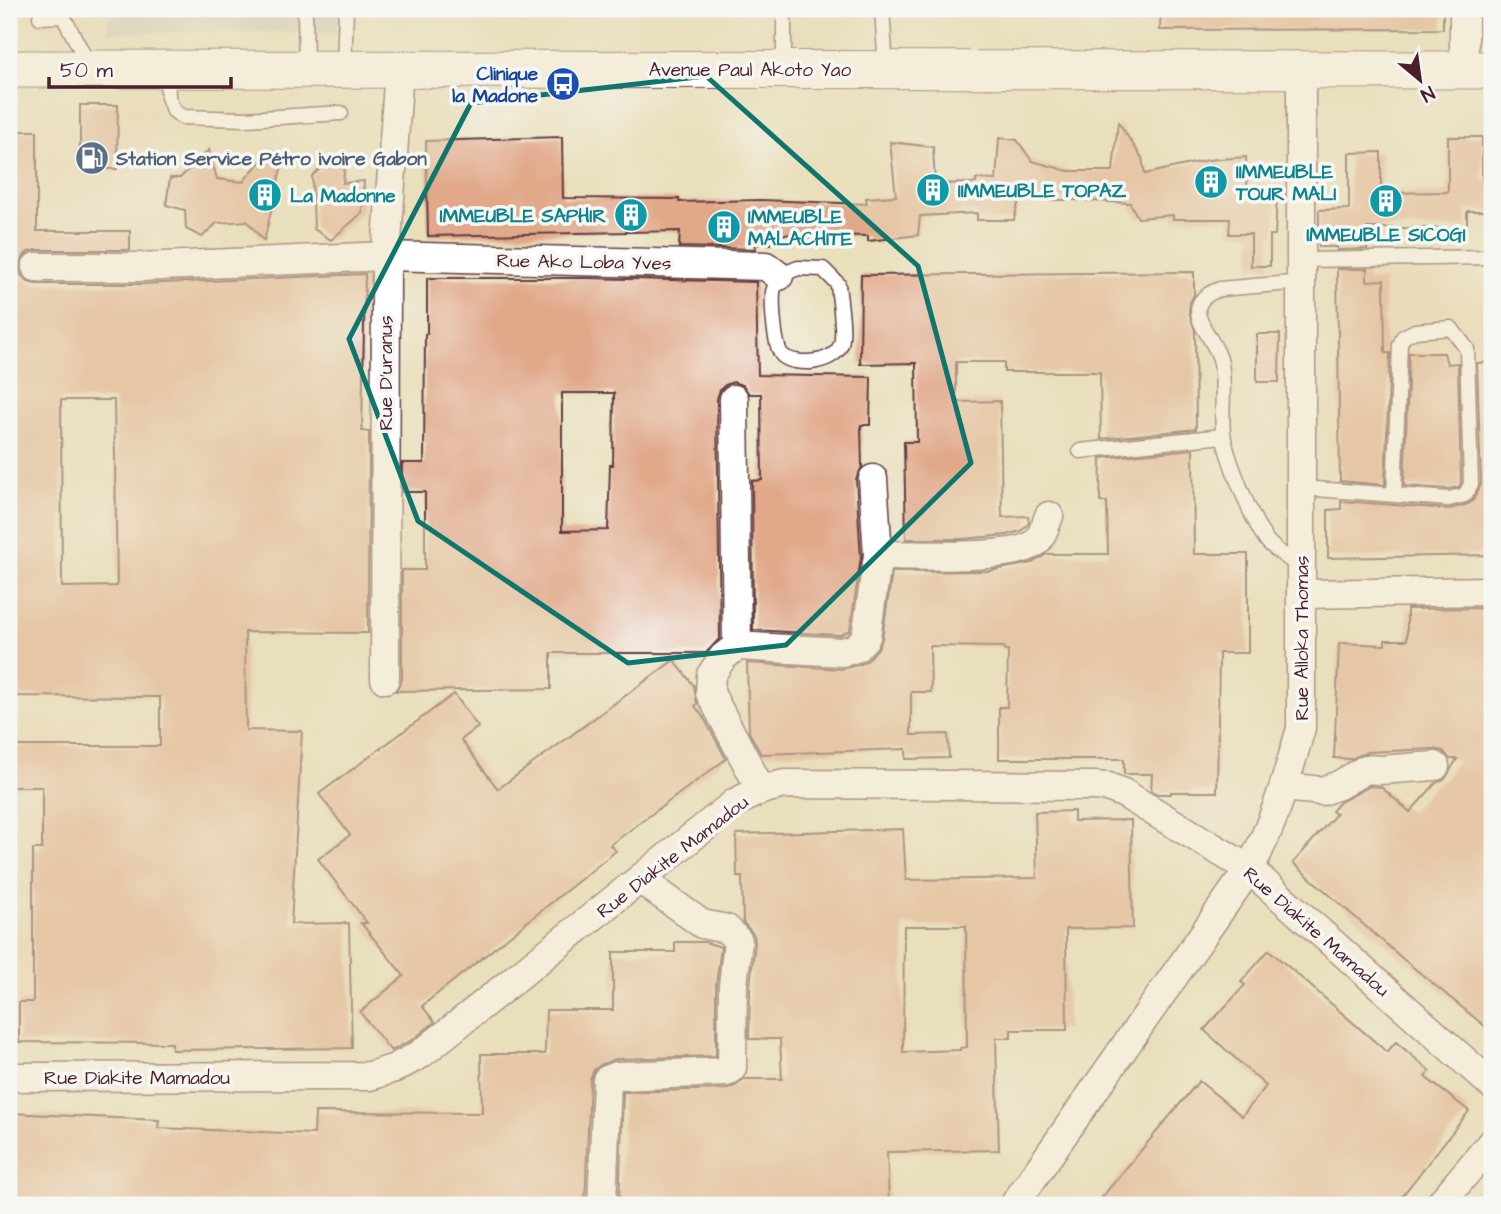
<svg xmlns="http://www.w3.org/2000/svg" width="1501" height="1214" viewBox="0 0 1501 1214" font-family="'Architects Daughter',sans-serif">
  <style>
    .built { fill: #ecd8ba }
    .industrial { fill: #cbc3b8 }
    .building { fill: #e1a98a; fill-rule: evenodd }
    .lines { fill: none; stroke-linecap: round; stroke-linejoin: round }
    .service-casing { stroke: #623c41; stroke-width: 17 }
    .minor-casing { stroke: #623c41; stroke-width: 31 }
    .tertiary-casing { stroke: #623c41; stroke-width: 39 }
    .service { stroke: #fff; stroke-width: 14 }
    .minor { stroke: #fff; stroke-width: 28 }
    .tertiary { stroke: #fff; stroke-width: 37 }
    .marked { fill: none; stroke: #0f766e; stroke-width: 5; stroke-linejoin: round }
    .labels { text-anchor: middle; stroke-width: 7; stroke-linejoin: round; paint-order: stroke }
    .street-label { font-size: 19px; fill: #4a1f2b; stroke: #f6f6f2 }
    .transit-label { font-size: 19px; font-weight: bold; fill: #164399; stroke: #f6f6f2; text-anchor: end }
    .service-label { font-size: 19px; font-weight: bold; fill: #4e5e75; stroke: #f6f6f2; text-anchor: start }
    .culture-label { font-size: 19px; font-weight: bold; fill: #0d838f; stroke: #f6f6f2; text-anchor: start }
  </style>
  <rect width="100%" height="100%" fill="#f6f6f2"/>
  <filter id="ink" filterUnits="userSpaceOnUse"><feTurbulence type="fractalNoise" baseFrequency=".0143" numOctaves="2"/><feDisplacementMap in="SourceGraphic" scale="14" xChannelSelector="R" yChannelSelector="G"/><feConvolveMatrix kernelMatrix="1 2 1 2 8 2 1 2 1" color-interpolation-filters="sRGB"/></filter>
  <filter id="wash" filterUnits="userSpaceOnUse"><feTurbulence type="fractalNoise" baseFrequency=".00686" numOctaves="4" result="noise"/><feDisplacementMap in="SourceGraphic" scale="28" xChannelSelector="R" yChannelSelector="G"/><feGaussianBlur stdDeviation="1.57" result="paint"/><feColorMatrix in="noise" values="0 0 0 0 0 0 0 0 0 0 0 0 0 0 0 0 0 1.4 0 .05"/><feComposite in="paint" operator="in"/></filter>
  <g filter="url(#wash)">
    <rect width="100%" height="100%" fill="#e9dfbb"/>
    <!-- built -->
    <g class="built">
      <rect x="9" y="9" width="99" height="23"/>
      <path d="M155,101L154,257L37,258L38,102Z"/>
      <path d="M1492,275V554H1327L1328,276Z"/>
      <path d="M159,714V1048L9,1049V715Z"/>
    </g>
    <!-- industrial -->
    <path class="industrial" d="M108,9H342V33L108,32Z"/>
    <g id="blocks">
      <!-- building -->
      <g class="building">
        <path d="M1161,9H1443V29L1160,30Z"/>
        <path d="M80,105H118L117,169H80Z"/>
        <path d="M1118,122L1142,158L1145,174L1208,160L1246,157L1248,197L1277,198L1275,235H1270V266H1251V234H1229L1230,219H1173V215L1138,218L1130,203L1075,200H1019L1014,220H977V213L920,216L918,235L868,241V236L769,234L770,244H755L756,249L679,247L680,231L428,236L426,141L562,137L563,198L679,199V202L761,200L867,204L866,198L896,196L890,142L933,147L935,184L976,183V179L996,180L999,138L1017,140L1032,161L1068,171H1113Z"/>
        <path d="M9,131H37V231H130V250H36L28,252L22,258L19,266L21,275L28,282L36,284H141L365,274L362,431L369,432L368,633L245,632L246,730L302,731L291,924L349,923L352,1048L172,1050V1043L19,1042V1002H33V849H42V787H9V746H160V697L9,696ZM61,400H114L117,586L62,587Z"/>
        <path d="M1448,137H1482V180H1492V211H1467V228H1367V249L1337,250V247H1319V210L1349,209V153L1381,152V193L1448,192Z"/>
        <path d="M209,150L217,179L243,182L270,150L284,156L264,241L247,221L217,223L202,237L186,229L185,210L166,205L170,178H180Z"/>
        <path d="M333,158L345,163L343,183L364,181L362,213L331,240L314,229L312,176Z"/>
        <path d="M1337,269H1367V281L1384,280L1385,353H1390L1385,485L1340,481Z"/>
        <path d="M1194,272V295L1190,302L1189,312L1195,331L1196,429L1101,439L1100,372H1004V362H956V402L1000,401L1002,517L1028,516L1029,523L1021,531L1007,535L962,539H906L904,442H917L916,363L860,364L861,275Z"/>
        <path d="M427,278H585L756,282L758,375L871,377L870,425H861L862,467L856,479L861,558L850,630L840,635L753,630L752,481L762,480L761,394H749L743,385L733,382L725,385L720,390L717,399L720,638L706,653H551V689L396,691L402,679V570H425V492H402V463H424L425,334H427ZM562,393H614L613,465H610L608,530L562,531Z"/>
        <path d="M1257,334H1280L1279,382H1257Z"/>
        <path d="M1409,353H1444L1447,364L1458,363L1461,482L1459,487L1448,489L1404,486Z"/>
        <path d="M1492,362V555L1328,558V510L1341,509V501L1449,509L1468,504L1473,500L1481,484L1477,363Z"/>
        <path d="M1193,449L1194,554H1248V653H1219L1217,792H1171V794H1157L1151,791L1152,774H1124V759H999V707H1007L1008,650H1004V647L930,646L931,692H911V735L948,734L949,758L906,759V749L761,754L749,732L747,663L841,669L861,664L868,660L878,648L882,639L892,572L989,571L1032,563L1047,554H1108L1107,502H1100L1101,458Z"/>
        <path d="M1492,608V1032L1403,959L1293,863L1336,814L1332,811L1340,802L1370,786L1381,787L1410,812L1436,783L1445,779L1457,759H1450L1443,751L1434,749L1367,752L1351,759L1334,758L1339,643L1385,645V640H1407V609Z"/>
        <path d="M674,660L694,686L697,704L695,706L704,718L726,759L610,845L616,851L422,1006L435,1022L412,1040L391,1051L360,1012L404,976L361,923H367L318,859L350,835L319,794L454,694L478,727L461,740L498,789Z"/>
        <path d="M1074,811V821L1131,820L1133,928L1066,929L1067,1030H1011V1038H996L999,1150L887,1152L889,1205H619L623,1092L728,1089L737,1085L744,1079H782L780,1039H749L750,986L755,942L754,935L743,922L742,877H737L736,834L903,829L906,880L1037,878L1035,812ZM904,926H966L967,1047L960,1048V1050L903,1052Z"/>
        <path d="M675,942H705L721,947L716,985V1056L616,1059L601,1065L594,1070L590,1079L585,1205H9V1113L159,1120L158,1128L314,1134L315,1112L482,1113L481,1054H545L546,1010H613V952H675Z"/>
        <path d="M1269,950L1387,1052L1396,1042L1430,1071L1425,1077L1469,1111L1395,1205H1112L1102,1197L1199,1081L1242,1116L1266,1086L1204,1030L1245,985L1241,982Z"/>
      </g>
    </g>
  </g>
  <g filter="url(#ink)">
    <use href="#blocks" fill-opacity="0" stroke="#623c41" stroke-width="2"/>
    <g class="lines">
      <!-- service casing -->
      <g class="service-casing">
        <g id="service">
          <path d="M305,9L306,69"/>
          <path d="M784,9V69"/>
          <path d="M882,9L886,68"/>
          <path d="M40,17L63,16L90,67"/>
          <path d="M344,68L346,9"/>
          <path d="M167,70L168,97L173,110L182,117L246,119L341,113"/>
          <path d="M1302,260L1492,257"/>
          <path d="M798,268L823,269L838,284C839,299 845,330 841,344C835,363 798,367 783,356C774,348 772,305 773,292C774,287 777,281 779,276Z"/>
          <path d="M1302,282L1220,289C1172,306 1217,337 1221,363C1225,386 1221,410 1223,433C1226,456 1253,524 1268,542C1277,552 1291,560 1302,568"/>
          <path d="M1080,451L1223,436"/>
          <path d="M1302,488L1449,499L1465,495L1471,484L1467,349L1451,328L1415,331L1403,337L1400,345L1394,495"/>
        </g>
      </g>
      <!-- minor casing -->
      <g class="minor-casing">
        <g id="minor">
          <path d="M1464,70V9"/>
          <path d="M36,267H141L386,256L766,266L779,276"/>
          <path d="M734,399L737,646L723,657L711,675L710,693L761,790"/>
          <path d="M878,555C907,555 1022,561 1038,540C1043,534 1046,523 1049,516"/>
          <path d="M1302,594L1492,591"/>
          <path d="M737,646L842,652L856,648L866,637L878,555L873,479"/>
          <path d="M385,679L386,256L399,68"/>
          <path d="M1284,787L1322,791L1339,785L1366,769L1380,770L1435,766"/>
          <path d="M9,1077L370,1076L395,1068L421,1054L736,802L761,790L784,784L1093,786L1108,787L1123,793L1249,869L1492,1085"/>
          <path d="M602,1205L607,1080L617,1076L727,1072L732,1068L733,985L738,941L727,929L702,924L641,880"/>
          <path d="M1014,1205L1249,869C1274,825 1287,777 1301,728V71"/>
          <path d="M1439,1205L1492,1142"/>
        </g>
      </g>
      <!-- tertiary casing -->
      <g class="tertiary-casing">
        <path id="tertiary" d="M9,69L1492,70"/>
      </g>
      <!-- service -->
      <use href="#service" class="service"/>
      <!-- minor -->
      <use href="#minor" class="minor"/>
      <!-- tertiary -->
      <use href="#tertiary" class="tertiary"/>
    </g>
  </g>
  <!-- marked area -->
  <path d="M0 0H1501V1214H0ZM706,76L918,266L971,463L786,645L628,663L418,521L349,339L471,103Z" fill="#e9dfbb" fill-opacity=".55" fill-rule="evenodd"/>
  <path class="marked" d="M706,76L918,266L971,463L786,645L628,663L418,521L349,339L471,103Z"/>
  <!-- icons -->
  <defs>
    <g id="bus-disc" transform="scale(1.75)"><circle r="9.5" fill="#1a4fb4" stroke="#f6f6f2"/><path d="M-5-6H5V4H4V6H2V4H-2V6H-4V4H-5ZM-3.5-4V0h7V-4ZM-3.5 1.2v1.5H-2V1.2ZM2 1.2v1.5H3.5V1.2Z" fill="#fff"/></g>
    <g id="fuel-disc" transform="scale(1.75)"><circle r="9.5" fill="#5c6f8a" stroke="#f6f6f2"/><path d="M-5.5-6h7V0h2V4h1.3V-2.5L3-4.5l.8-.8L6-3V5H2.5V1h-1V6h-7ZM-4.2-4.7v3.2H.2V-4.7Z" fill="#fff"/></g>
    <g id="building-disc" transform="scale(1.75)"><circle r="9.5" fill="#0f9aa8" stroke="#f6f6f2"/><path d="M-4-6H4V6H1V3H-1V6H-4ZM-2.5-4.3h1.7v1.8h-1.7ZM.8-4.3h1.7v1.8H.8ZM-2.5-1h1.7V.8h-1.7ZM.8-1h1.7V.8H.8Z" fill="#fff"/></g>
  </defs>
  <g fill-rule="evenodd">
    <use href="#bus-disc" x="563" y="84"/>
    <use href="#fuel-disc" x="92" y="158"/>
    <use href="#building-disc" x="1211" y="182"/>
    <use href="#building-disc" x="933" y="190"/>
    <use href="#building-disc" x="265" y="195"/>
    <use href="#building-disc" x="1386" y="201"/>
    <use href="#building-disc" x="631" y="215"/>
    <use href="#building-disc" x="724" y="227"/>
  </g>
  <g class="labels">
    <!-- street labels -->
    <g class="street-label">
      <text x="750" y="76">Avenue Paul Akoto Yao</text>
      <text transform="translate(584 261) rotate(1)" y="7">Rue Ako Loba Yves</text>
      <text transform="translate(385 373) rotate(-90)" y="7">Rue D'uranus</text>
      <text transform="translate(1301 638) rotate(-90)" y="7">Rue Alloka Thomas</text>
      <text transform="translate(672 856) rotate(-38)" y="7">Rue Diakite Mamadou</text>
      <text transform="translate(1317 931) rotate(41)" y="7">Rue Diakite Mamadou</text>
      <text x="137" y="1084">Rue Diakite Mamadou</text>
    </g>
    <!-- transit labels -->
    <g class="transit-label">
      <text x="538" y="80">Clinique<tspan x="538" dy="22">la Madone</tspan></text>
    </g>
    <!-- service labels -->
    <g class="service-label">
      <text x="116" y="165">Station Service Pétro ivoire Gabon</text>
    </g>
    <!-- culture labels -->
    <g class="culture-label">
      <text x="1236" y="178">IIMMEUBLE<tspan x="1236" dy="22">TOUR MALI</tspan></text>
      <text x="958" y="197">IIMMEUBLE TOPAZ</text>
      <text x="290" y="202">La Madonne</text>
      <text x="606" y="222" text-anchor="end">IMMEUBLE SAPHIR</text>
      <text x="748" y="223">IMMEUBLE<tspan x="748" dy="22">MALACHITE</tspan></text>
      <text x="1386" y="241" text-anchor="middle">IMMEUBLE SICOGI</text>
    </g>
  </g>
  <!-- margin -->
  <rect width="1501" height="1214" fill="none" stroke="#f6f6f2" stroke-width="35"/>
  <!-- north arrow -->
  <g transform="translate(1420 80) rotate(151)" stroke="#f6f6f2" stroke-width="5" paint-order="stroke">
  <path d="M0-5L12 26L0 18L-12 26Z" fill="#4a1f2b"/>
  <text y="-10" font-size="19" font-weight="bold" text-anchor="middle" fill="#4a1f2b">N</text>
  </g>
  <!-- scale -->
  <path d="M49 77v10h182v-10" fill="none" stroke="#4a1f2b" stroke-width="3.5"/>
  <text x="60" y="77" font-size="21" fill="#4a1f2b" stroke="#f6f6f2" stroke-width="5" paint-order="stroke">50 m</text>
</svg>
